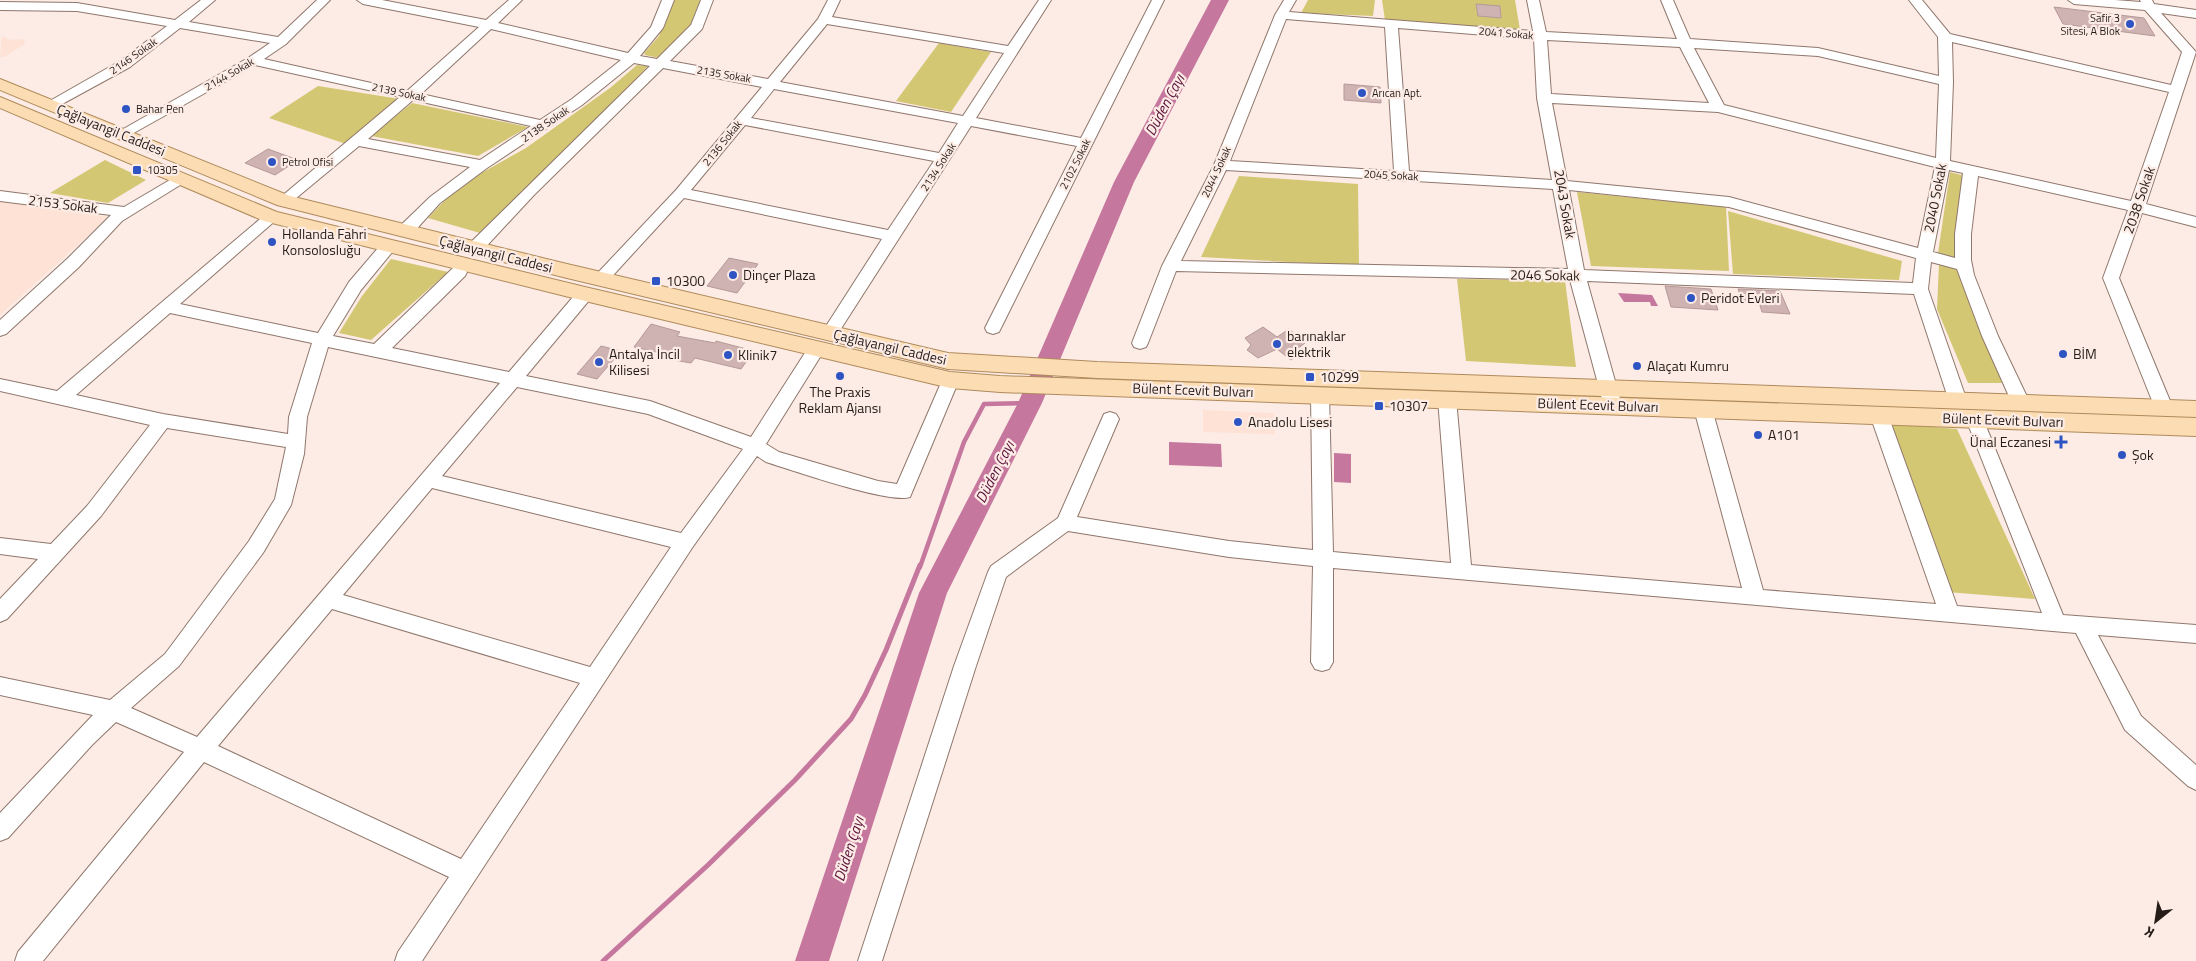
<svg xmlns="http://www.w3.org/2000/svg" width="2196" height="961" viewBox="0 0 2196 961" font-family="'Titillium Web',sans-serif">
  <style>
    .built { fill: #fde2d5 }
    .green { fill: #d3c773 }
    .water { fill: #c6779e }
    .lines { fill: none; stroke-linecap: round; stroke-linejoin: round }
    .stream-far1 { stroke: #c6779e; stroke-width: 4.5 }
    .stream { stroke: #c6779e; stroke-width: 5 }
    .river { fill: #c6779e; fill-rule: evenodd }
    .building { fill: #cfb2b2; stroke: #b69999 }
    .minor-casing { stroke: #8f776c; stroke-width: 2 }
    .major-casing { stroke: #af8a5c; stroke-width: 2 }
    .minor { fill: #fff; fill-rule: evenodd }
    .major { fill: #fcddb3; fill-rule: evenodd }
    .poi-dot { fill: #2e54c4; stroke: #fcece5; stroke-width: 2 }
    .labels { text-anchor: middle; stroke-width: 4.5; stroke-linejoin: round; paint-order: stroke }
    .far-poi-label { font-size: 11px; fill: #251c18; stroke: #fcece5; text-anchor: start }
    .far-street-label { font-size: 11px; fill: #251c18; stroke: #fcece5 }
    .street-label { font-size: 14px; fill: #251c18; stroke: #fcece5 }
    .poi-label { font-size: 14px; fill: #251c18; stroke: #fcece5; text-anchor: start }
    .water-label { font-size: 15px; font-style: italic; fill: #59113b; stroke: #fcece5 }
  </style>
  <rect width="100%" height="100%" fill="#fcece5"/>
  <!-- built -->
  <g class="built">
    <path d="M2,36L11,40L24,39L25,44L4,57H0Z"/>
    <path d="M0,201L109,217L0,315Z"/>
    <path d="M1203,410L1274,413L1275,434L1203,432Z"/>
  </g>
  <!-- green -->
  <g class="green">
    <path d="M673,0H700L691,24L659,58L645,55L644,53L659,36Z"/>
    <path d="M1308,0H1375L1373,16L1301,13Z"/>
    <path d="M1382,0H1515L1520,30L1385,20Z"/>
    <path d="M939,43L991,52L951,112L896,101Z"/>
    <path d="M637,65L648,66L597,120L480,233L428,218L446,199L476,176L526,148L610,88Z"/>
    <path d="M318,86L400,99L346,144L269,118Z"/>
    <path d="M412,103L528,127L478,156L371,136Z"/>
    <path d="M105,160L146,180L108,203L50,193Z"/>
    <path d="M1950,172L1965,176L1954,258L1938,253Z"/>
    <path d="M1239,176L1358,184L1359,266L1201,257Z"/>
    <path d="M1577,192L1726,207L1729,271L1591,266Z"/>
    <path d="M1728,211L1902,261L1899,280L1733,274Z"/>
    <path d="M391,259L448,272L371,340L339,333L362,296Z"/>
    <path d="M1939,264L1959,270L2002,383H1968L1937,309Z"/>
    <path d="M1457,279L1565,280L1576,367L1466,361Z"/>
    <path d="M1888,423L1957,429L2035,599L1947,592Z"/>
  </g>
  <!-- water -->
  <g class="water">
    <path d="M1618,293L1652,295L1658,306H1651L1650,302H1624Z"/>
    <path d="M1169,442L1221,444L1222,467L1169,465Z"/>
    <path d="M1334,453L1351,454V483L1334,482Z"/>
  </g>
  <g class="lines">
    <!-- stream-far1 -->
    <path class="stream-far1" d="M920,567L964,442L984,404L1030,403"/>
    <!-- stream -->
    <path class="stream" d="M603,961L708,865L795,780L851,719L865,695L886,650L920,565"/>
    <!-- river -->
    <path class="river" d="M1211,0H1229L1134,182L1042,403L947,593L829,961H795L919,593L1018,403L1114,182Z"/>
  </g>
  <!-- building -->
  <g class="building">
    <path d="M1476,4L1500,6L1501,18L1478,16Z"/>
    <path d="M2054,7L2144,18L2155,36L2063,24Z"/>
    <path d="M1344,84L1380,87L1381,103L1344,100Z"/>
    <path d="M268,149L298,160L275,175L245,163Z"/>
    <path d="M729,258L758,264L737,293L707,286Z"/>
    <path d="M1665,286L1711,289L1718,310L1671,307Z"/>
    <path d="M1738,289L1780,291L1790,314L1762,312L1759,302L1742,301Z"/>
    <path d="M651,324L680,332L677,336L715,343L716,341L754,351L741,369L695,358L691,363L668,359L670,355L634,347Z"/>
    <path d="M1263,327L1277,337L1289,329L1305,343L1297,349L1302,353L1291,360L1277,349L1258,358L1247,350L1251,345L1245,338Z"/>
    <path d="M601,346L621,351L597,379L577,374Z"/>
  </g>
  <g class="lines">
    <!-- minor casing -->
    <g class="minor-casing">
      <g id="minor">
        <path d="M201,0H215L189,22L278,37L317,0H330L286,44L264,59L407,91L479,27L363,4L357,0H382L486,20L509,0H522L498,23L628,53L651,27L662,0H674L663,28L640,56L657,59L691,25L701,0H713L702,29L670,61L768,79L818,19L828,0H840L832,17L1008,46L1039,0H1051L976,118L1081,138L1152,0H1164L999,332L993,334L987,332L985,328L1077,146L971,126L835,338L829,340L823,338L821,334L882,239L684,198L606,283L600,284L594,283L592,279L676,190L762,87L663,68L534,195L481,252H469L467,248L469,244L650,66L634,63L582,105L487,168L440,203L411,235H399L397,231L399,227L430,197L470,167L359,146L289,204H279L276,201L400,97L255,65L123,139L118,138L116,135L118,132L248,58L270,43L180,28L130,67L53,109L46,105L48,102L120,61L167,26L77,11L0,10V2L77,3L175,20ZM827,24L1004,53L963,116L780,82ZM491,29L621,60L572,99L540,120L421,94ZM774,89L958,123L939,153L751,118ZM413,100L531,126L480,160L368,139ZM745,125L934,161L888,230L691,190Z"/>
        <path d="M1284,0H1296L1289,12L1533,31L1527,0H1539L1546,32L1677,39L1661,0H1673L1690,39L1818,48L1939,76L1938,37L1909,0H1922L1950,34L2171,85L2182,52L2145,10L2074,4L2068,0H2115L2141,2L2140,0H2152L2154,4L2196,10V18L2161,13L2196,52L2146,204L2196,217V227L2142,213L2119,278L2173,408L2170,413L2164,415L2158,413L2155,408L2103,278L2128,210L1978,176L1971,234V260L1974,275L1998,336L2030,403L2027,408L2021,410L2015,408L2012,403L1982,336L1957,269L1931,262L1928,289L1967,401L1964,406L1958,408L1952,406L1949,401L1914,294L1587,281L1622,406L1619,411L1613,413L1607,411L1604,406L1570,280L1176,271L1148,343L1146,347L1140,349L1134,347L1132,343L1162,266L1214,165L1275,15ZM1286,19L1385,27L1394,171L1230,161ZM1398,28L1534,39L1537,98L1552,180L1409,171ZM1547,40L1680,47L1709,103L1551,94ZM1952,42L2169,92L2131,201L1950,161L1953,82ZM1694,48L1818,56L1939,84L1936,158L1724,105ZM1552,103L1718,112L1935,167L1918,248L1729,197L1567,181ZM1226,170L1553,189L1568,269L1181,261ZM1949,170L1963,173L1955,234V258L1933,252ZM1569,190L1729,207L1916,258L1913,283L1584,270Z"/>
        <path d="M180,174L185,176L187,179L185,182L122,221L79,267L6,334L0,336V320L67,259L111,215L0,201V191L124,207Z"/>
        <path d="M271,212L276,214L279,217L276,220L180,304L318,333L349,282L384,241H396L398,245L361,290L333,336L374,344L453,268L459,267L465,268L467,272L465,276L392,348L509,372L579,290L585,288L591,290L593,294L591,298L526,376L650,401L751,437L810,345L816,343L822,345L825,349L766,444L779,452L878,481L897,484L944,376L950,374L956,376L959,380L910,497C889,504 792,470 766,462L757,456L692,548L422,961H395L398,952L449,877L204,762L43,961H15L18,952L184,752L116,722L92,745L8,838L0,841V813L93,715L0,695V677L110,700L165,654L249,541L275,499L286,447L167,428L101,516L7,619L0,622V599L38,559L0,554V538L51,544L87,506L150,425L0,391V379L57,391L266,214ZM170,313L312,343L289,417L288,434L163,414L76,395ZM328,347L500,383L197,737L131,708L179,666L263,553L291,505L304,454L307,417ZM517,387L648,414L743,449L681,533L442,476ZM432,488L671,547L590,667L343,595ZM332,609L580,683L461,859L218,746Z"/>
        <path d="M1320,389L1326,390L1329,395L1333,552L1451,563L1438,399L1441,394L1447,393L1453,394L1456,399L1471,565L1742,588L1694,409L1697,404L1703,402L1709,404L1712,409L1763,590L1936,604L1870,415L1873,410L1879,408L1885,410L1888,415L1957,606L2042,613L1966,419L1969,414L1975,412L1981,414L2063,615L2196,625V643L2098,635L2141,716L2196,765V790L2188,786L2125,730L2076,633L1333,568V662L1329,669L1322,671L1315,669L1311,662L1313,566L1229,557L1068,531L1006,577L976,666L882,961H858L954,666L988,572L991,566L1058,518L1104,414L1110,412L1116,414L1119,419L1077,517L1229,541L1313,550L1311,395L1314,390Z"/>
      </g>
    </g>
    <!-- major casing -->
    <g class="major-casing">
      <g id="major">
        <path d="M0,79L290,196L567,264L948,353L1097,362L2196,401V417L1097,378L948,369L567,278L277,205L0,90Z"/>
        <path d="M0,97L277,212L585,287L950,372L1000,376L2196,418V436L1000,392L950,388L585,301L264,221L0,108Z"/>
      </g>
    </g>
    <!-- minor -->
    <use href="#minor" class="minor"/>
    <!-- major -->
    <use href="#major" class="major"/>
  </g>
  <!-- markers -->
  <g class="poi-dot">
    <circle cx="2130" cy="24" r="5"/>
    <circle cx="1362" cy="93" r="5"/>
    <circle cx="126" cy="109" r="5"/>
    <circle cx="272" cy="162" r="5"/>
    <rect x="132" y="165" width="10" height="10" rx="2.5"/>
    <circle cx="272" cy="242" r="5"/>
    <circle cx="733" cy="275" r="5"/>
    <rect x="651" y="276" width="10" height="10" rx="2.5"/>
    <circle cx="1691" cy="298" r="5"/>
    <circle cx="1277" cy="344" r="5"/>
    <circle cx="2063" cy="354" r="5"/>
    <circle cx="728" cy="355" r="5"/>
    <circle cx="599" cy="362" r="5"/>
    <circle cx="1637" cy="366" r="5"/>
    <circle cx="840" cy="376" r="5"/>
    <rect x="1305" y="372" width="10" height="10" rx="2.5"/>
    <rect x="1374" y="401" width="10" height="10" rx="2.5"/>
    <circle cx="1238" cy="422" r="5"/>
    <circle cx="1758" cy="435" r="5"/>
    <path d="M2058.5 434.5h5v5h5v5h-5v5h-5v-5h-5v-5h5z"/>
    <circle cx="2122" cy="455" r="5"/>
  </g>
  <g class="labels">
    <!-- far-poi labels -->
    <g class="far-poi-label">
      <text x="2120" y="22" text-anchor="end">Safir 3<tspan x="2120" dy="13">Sitesi, A Blok</tspan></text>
      <text x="1372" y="97">Arıcan Apt.</text>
      <text x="136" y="113">Bahar Pen</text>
      <text x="282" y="166">Petrol Ofisi</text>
      <text x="147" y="174">10305</text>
    </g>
    <!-- far-street labels -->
    <g class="far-street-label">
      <text transform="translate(1506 33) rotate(5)" y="4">2041 Sokak</text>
      <text transform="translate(133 56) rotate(-35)" y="4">2146 Sokak</text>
      <text transform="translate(229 74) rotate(-30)" y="4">2144 Sokak</text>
      <text transform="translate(724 74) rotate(10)" y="4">2135 Sokak</text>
      <text transform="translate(399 92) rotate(12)" y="4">2139 Sokak</text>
      <text transform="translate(545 124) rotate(-34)" y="4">2138 Sokak</text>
      <text transform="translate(722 143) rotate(-51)" y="4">2136 Sokak</text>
      <text transform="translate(1075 164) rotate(-63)" y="4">2102 Sokak</text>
      <text transform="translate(938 167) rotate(-57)" y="4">2134 Sokak</text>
      <text transform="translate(1216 172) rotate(-65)" y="4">2044 Sokak</text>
      <text transform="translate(1391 175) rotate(3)" y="4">2045 Sokak</text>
    </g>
    <!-- street labels -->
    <g class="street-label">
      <text transform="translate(111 130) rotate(22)" y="5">Çağlayangil Caddesi</text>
      <text transform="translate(1935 198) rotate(-79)" y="5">2040 Sokak</text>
      <text transform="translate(2139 200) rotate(-71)" y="5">2038 Sokak</text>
      <text transform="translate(63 204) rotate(7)" y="5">2153 Sokak</text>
      <text transform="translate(1565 204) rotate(80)" y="5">2043 Sokak</text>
      <text transform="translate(496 254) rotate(14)" y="5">Çağlayangil Caddesi</text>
      <text transform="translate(1545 275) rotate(1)" y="5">2046 Sokak</text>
      <text transform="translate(890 347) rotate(13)" y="5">Çağlayangil Caddesi</text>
      <text transform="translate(1193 390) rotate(2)" y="5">Bülent Ecevit Bulvarı</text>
      <text transform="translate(1598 405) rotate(2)" y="5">Bülent Ecevit Bulvarı</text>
      <text transform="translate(2003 420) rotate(2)" y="5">Bülent Ecevit Bulvarı</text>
    </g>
    <!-- poi labels -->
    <g class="poi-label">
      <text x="282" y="239">Hollanda Fahri<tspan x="282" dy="16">Konsolosluğu</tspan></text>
      <text x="743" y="280">Dinçer Plaza</text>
      <text x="666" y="286">10300</text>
      <text x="1701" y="303">Peridot Evleri</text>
      <text x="1287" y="341">barınaklar<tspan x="1287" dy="16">elektrik</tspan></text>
      <text x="609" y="359">Antalya İncil<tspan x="609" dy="16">Kilisesi</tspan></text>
      <text x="2073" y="359">BİM</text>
      <text x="738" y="360">Klinik7</text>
      <text x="1647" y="371">Alaçatı Kumru</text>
      <text x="1320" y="382">10299</text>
      <text x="840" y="397" text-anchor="middle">The Praxis<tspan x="840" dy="16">Reklam Ajansı</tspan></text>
      <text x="1389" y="411">10307</text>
      <text x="1248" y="427">Anadolu Lisesi</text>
      <text x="1768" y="440">A101</text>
      <text x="2051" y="447" text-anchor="end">Ünal Eczanesi</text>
      <text x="2132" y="460">Şok</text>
    </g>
    <!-- water labels -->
    <g class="water-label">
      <text transform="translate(1165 105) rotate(-62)" y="5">Düden Çayı</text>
      <text transform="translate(995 472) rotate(-63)" y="5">Düden Çayı</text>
      <text transform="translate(849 849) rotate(-72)" y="5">Düden Çayı</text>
    </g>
  </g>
  <!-- north arrow -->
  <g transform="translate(2156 921) rotate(210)" stroke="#fcece5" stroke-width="4" paint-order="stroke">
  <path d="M0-4L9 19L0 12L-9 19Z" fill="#251c18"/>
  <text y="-8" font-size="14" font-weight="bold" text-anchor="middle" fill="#251c18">K</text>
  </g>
</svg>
